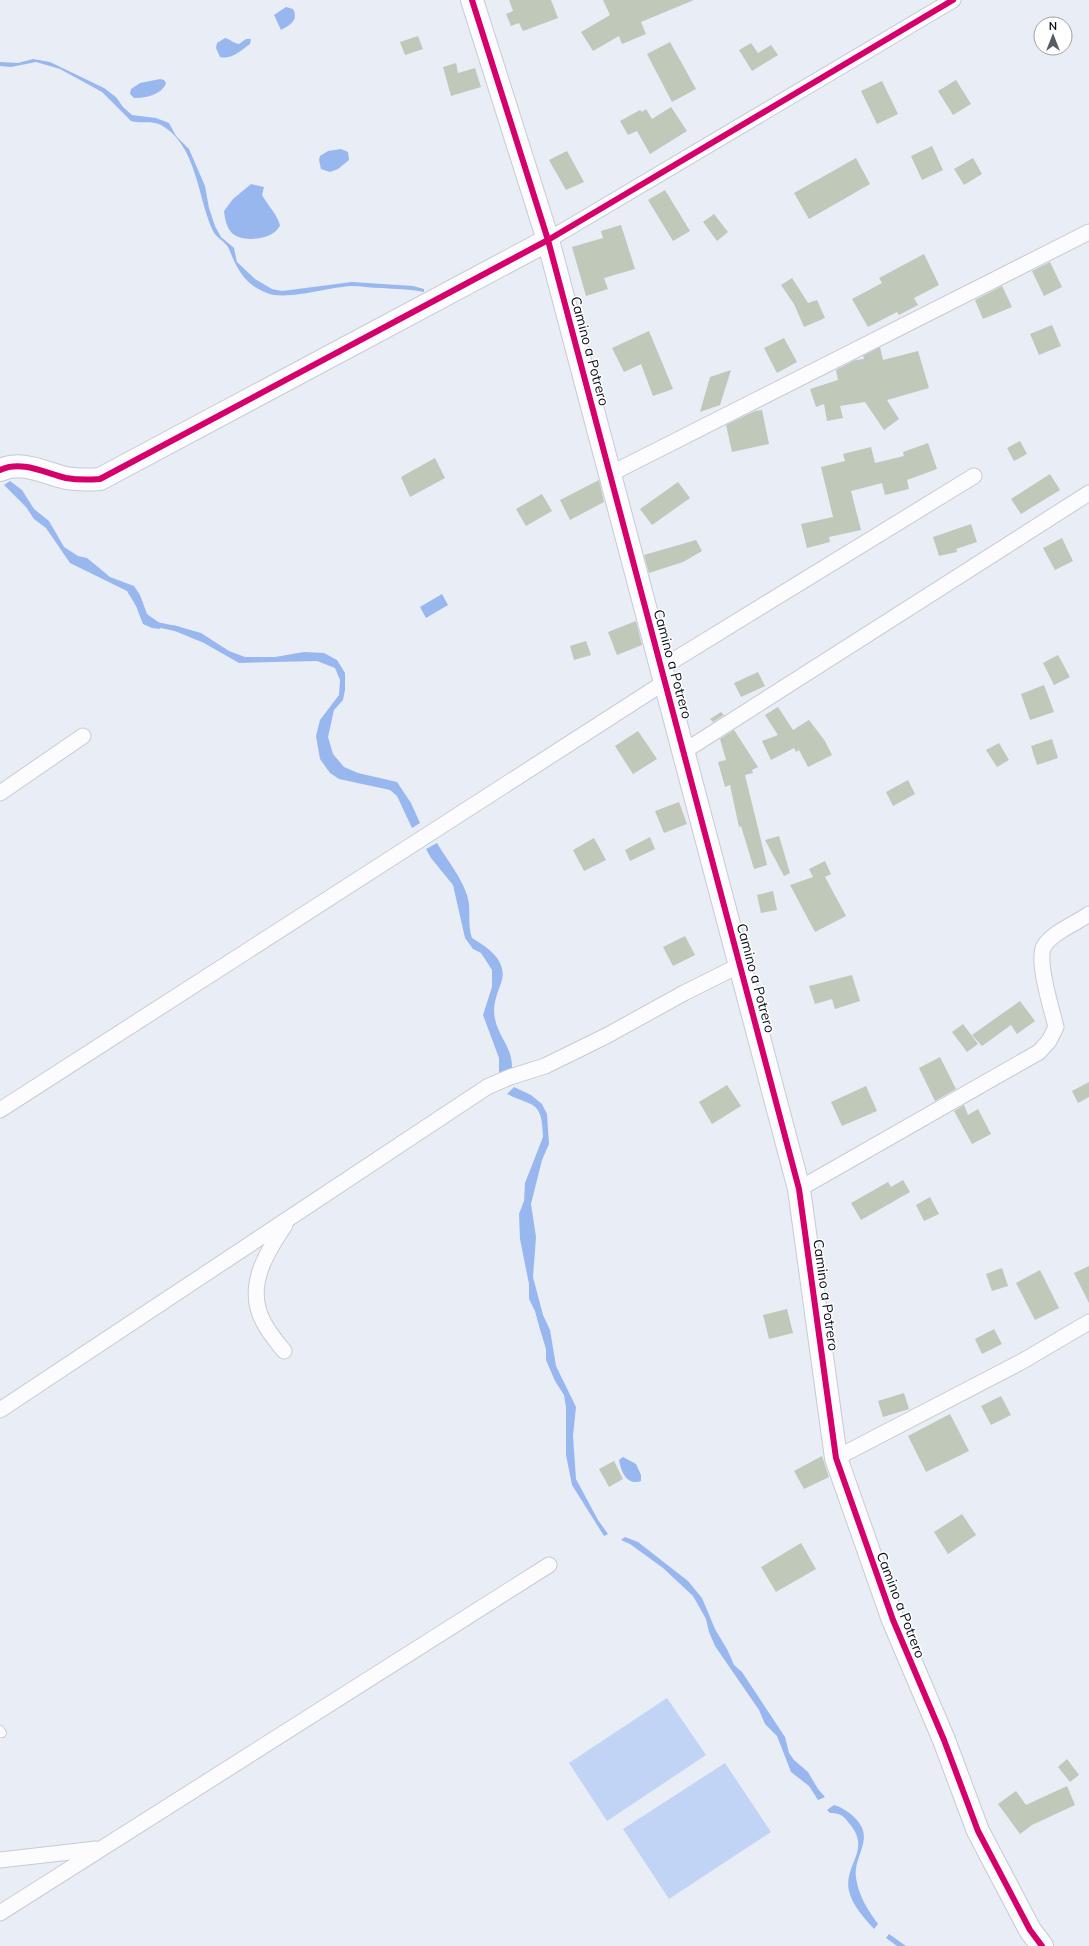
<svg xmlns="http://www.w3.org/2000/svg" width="1089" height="1946" viewBox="0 0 1089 1946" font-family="Mulish,sans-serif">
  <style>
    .green { fill: #c2d4f6 }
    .water { fill: #99b7ef }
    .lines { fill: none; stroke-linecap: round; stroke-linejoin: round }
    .stream { stroke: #99b7ef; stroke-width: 5 }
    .building { fill: #c0c8ba }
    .lane-casing { stroke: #c6cbd4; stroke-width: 10 }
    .street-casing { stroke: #c6cbd4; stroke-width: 17 }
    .secondary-casing { stroke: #c6cbd4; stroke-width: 24 }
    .lane { stroke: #fcfcfe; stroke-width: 8 }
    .street { stroke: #fcfcfe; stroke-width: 15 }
    .secondary { stroke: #fcfcfe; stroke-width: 22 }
    .cycleway-casing { stroke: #fff; stroke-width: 8 }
    .cycleway { stroke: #d6006c; stroke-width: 6 }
    .labels { text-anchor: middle; stroke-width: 3; stroke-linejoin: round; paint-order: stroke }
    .street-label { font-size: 14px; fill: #090e17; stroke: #fff }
  </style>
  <rect width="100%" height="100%" fill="#e8edf6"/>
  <!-- green -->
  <g class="green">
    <path d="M667,1698L706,1755L607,1821L569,1763Z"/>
    <path d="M725,1763L771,1832L669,1899L623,1829Z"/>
  </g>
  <!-- water -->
  <g class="water">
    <path d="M286,7L293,9C299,20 290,25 281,30L274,15Z"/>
    <path d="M225,38C230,39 233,43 239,44L246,39H251L250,44C242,50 231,60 220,57L216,48L217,43Z"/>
    <path d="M33,59L50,62L104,88L116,97L123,107L132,115L156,118L169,123L176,136L189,149L205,186L209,208L215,226L221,237L234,248L237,262L255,279L272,289L282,291L352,282L413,286L424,289V292C410,289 396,289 381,288C371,288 361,286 351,286C329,287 286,301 267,293C245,285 237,269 229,249C226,241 216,239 212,229C198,197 196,144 161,125C151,120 141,124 131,121L102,92L60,69L36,62L11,67L0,66V62L18,63Z"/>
    <path d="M160,79L164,80L166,83C162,95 145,98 134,98L130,94L131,89L140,83Z"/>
    <path d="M341,149L348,152L349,160L338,169L330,172L321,169L319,160L320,156L328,151Z"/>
    <path d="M251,184L264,187L262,195C267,204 279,217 280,226C278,228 276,232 273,233C264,240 239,242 231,232C226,226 225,218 224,211L233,199Z"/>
    <path d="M10,481L22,490L34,509L49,521L64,547L78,556L87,558L110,577L134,586L140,595L147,614L161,624L160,629L152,628L143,624L136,606L127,591L70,563L46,528L34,519L26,507L4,485Z"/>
    <path d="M442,594L448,605L426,618L420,607Z"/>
    <path d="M173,625L201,633L229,651L245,657H275L304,652L324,653L337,660L345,673V690L343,700L334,710L328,737L333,754L344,767L358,773L397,782L411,803L420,823L412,828L397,796L390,790L339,779L330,773L320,759L316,736L320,720L339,695L340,680L335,668L317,661L239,663L204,643L170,629Z"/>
    <path d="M437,843C447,860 467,884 469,904C470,915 468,927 472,938C487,947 509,961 501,983C497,995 492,1005 495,1019C499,1039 513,1046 512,1071L499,1075V1058L483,1015L492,987V970L481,953L473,949L465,938L453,885L431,858L426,849Z"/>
    <path d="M514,1087L531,1095L542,1104L547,1114L549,1144L542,1160L531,1204L536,1237L533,1277L543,1315L550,1330L556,1366L576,1407L573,1436L576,1479L598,1520L608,1534L604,1536L572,1485L566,1455V1407L564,1395L555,1381L546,1360V1349L539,1326L535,1311L529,1299V1284L520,1239L519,1214L524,1201L525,1183L543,1137C542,1101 535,1107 507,1094Z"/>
    <path d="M623,1457L636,1464L641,1475V1481C627,1486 621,1472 619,1460Z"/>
    <path d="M625,1537L638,1542L688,1581L702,1598L715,1629L728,1651L734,1665L742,1672L785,1737L789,1753L794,1760L808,1772L818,1789L825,1797L818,1800L809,1786L791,1772L777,1736L765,1724L759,1710L715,1646L709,1632L706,1619L693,1596L663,1568L630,1544L621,1540Z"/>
    <path d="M834,1805C841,1807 847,1811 852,1815C878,1838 853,1853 856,1878C859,1896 867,1909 878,1924L874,1929C865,1919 852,1905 849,1891C844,1862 873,1850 848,1822C843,1815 839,1813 830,1813L827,1810Z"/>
    <path d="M889,1934L906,1946H897L886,1938Z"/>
  </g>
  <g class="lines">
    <!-- stream -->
    <path class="stream" d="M154,624L178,629"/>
  </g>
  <!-- building -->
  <g class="building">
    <path d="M509,0H551L558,18L523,31L519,23L511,26L506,14L513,11Z"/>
    <path d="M603,0H694L641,22L646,34L622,44L619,36L593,51L581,32L610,15Z"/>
    <path d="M418,36L423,49L405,55L400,42Z"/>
    <path d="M670,42L696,89L672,102L647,54Z"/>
    <path d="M751,43L758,53L771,45L778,55L752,71L739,50Z"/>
    <path d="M456,63L458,73L475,68L481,87L451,96L443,67Z"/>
    <path d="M956,80L971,104L953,115L938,91Z"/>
    <path d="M882,81L898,114L877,124L861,91Z"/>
    <path d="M671,107L687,131L650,154L637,131L628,135L620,121L640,110L642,112L646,109L652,119Z"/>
    <path d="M932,146L943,170L922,180L911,156Z"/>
    <path d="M567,151L584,182L566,190L549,160Z"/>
    <path d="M856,158L870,184L809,219L794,193Z"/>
    <path d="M973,158L982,174L964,185L954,169Z"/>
    <path d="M665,190L690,231L673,241L648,200Z"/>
    <path d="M714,214L728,232L717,241L703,222Z"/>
    <path d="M621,225L635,269L604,278L608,289L586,296L572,247L603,238L601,231Z"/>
    <path d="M924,254L939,285L914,298L918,305L899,315L897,312L868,327L852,299L882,283L879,278Z"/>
    <path d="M1050,262L1062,287L1044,296L1032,271Z"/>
    <path d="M792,278L808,303L817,300L825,318L804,327L794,304L781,285Z"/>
    <path d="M1002,286L1012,307L983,319L975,300Z"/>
    <path d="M1052,325L1061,346L1039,355L1030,334Z"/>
    <path d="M649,331L673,389L653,396L641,364L624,372L612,348Z"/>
    <path d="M784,338L797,362L777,373L764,348Z"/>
    <path d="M880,347L883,360L918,351L929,388L887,400L899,419L884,430L865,402L840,406L843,418L827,421L824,404L816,407L810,389L838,380L836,370L855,360L864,359L863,356Z"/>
    <path d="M731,370L720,405L700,412L710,377Z"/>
    <path d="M762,410L769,444L732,452L726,425L755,411Z"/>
    <path d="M1020,441L1027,454L1014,461L1007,448Z"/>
    <path d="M928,443L937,469L907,480L909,489L885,495L882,483L851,491L861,530L829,537L830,542L807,548L801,524L833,517L821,467L845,461L843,454L871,447L875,463L904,456L903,452Z"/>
    <path d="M435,458L445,478L410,497L401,477Z"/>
    <path d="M1050,474L1060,490L1021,514L1011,499Z"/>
    <path d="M599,480L604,502L570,520L560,500Z"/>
    <path d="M678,482L690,498L652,525L640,509Z"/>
    <path d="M542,494L552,511L526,526L516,509Z"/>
    <path d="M971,524L977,542L956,549L957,552L939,556L933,537Z"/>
    <path d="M1062,538L1073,561L1055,570L1043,548Z"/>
    <path d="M696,540L702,551L683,562L649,573L644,555Z"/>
    <path d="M636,621L642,645L617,655L608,632Z"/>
    <path d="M586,641L591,655L574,660L570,646Z"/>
    <path d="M1058,655L1070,677L1054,685L1043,663Z"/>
    <path d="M758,672L765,686L741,697L734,683Z"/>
    <path d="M1044,685L1054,712L1030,720L1021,694Z"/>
    <path d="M778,707L793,730L809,720L825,741L832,755L808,767L799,750L796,752L794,748L771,760L762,741L778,735L765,715Z"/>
    <path d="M721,712L724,715L713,722L710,719Z"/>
    <path d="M734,730L758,767L752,770L753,773L745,775L767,865L754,869L741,826L739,827L730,785L725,787L718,762L726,760L720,739Z"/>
    <path d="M638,731L657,759L633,774L615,746Z"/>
    <path d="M1052,739L1058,758L1037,765L1031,746Z"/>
    <path d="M999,743L1009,760L997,767L986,750Z"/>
    <path d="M908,780L915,794L893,806L886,792Z"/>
    <path d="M679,802L687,824L664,833L655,811Z"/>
    <path d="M779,836L790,873L784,876L765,840Z"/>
    <path d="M650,837L655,849L630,861L625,850Z"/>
    <path d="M594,838L606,860L584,871L573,850Z"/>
    <path d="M825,861L831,874L825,877L846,916L815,932L790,885L813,877L809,869Z"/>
    <path d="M773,891L777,910L761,913L757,895Z"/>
    <path d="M685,936L695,955L673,966L663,947Z"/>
    <path d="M852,975L860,1001L835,1009L832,999L815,1004L809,986Z"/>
    <path d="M1020,1001L1035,1021L1017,1034L1011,1025L982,1046L972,1035Z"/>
    <path d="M963,1024L978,1044L967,1052L952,1032Z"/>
    <path d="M940,1057L956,1089L935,1101L919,1068Z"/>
    <path d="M1089,1082V1097L1078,1103L1072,1091Z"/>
    <path d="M727,1085L741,1106L712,1124L699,1102Z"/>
    <path d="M866,1086L877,1111L842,1126L831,1102Z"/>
    <path d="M964,1105L968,1115L978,1109L991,1134L972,1144L954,1111Z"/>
    <path d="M903,1180L910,1192L861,1220L851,1203L888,1182L891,1187Z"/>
    <path d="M930,1197L939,1214L924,1221L916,1205Z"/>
    <path d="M1089,1266V1303L1074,1273Z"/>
    <path d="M1002,1268L1008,1286L992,1291L986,1274Z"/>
    <path d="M1040,1270L1059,1308L1035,1320L1016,1283Z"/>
    <path d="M787,1309L793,1333L769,1339L763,1315Z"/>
    <path d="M994,1329L1002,1344L982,1354L975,1339Z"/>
    <path d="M904,1393L909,1409L883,1417L878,1401Z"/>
    <path d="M1001,1396L1011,1415L991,1425L981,1406Z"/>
    <path d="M950,1414L969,1451L926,1472L908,1436Z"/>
    <path d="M822,1456L829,1477L804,1489L794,1471Z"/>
    <path d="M614,1461L623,1479L609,1487L599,1469Z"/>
    <path d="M962,1514L976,1535L948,1554L934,1532Z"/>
    <path d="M801,1543L816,1569L776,1592L761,1567Z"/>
    <path d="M1067,1759L1079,1775L1070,1782L1058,1767Z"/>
    <path d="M1067,1786L1075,1805L1032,1825L1020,1834L998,1804L1016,1791L1026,1805Z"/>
  </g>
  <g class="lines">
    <!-- lane casing -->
    <g class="lane-casing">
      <path id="lane" d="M0,1730L2,1733"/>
    </g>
    <!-- street casing -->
    <g class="street-casing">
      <g id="street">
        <path d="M548,240L953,0"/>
        <path d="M610,474L1089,232"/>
        <path d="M661,668L974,476"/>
        <path d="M683,752L1089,493"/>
        <path d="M0,793L83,736"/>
        <path d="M0,1110L665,682"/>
        <path d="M799,1189L1039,1052L1049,1041L1056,1027C1052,1010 1036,961 1044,946C1053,932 1075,924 1089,914"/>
        <path d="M284,1351C277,1342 268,1332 263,1321C245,1287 266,1253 285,1225"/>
        <path d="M0,1410L487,1087L510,1077L545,1066L606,1036L684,993L740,965"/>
        <path d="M836,1458L1021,1362L1089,1322"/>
        <path d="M0,1860L96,1849"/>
        <path d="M0,1913L549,1565"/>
      </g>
    </g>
    <!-- secondary casing -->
    <g class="secondary-casing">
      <g id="secondary">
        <path d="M472,0L548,240L799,1189L836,1458L893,1620L944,1740L978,1831L1030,1930L1042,1946"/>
        <path d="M0,470C22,460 45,473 66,478C77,480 88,480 100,479L548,240"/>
      </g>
    </g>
    <!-- lane -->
    <use href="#lane" class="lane"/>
    <!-- street -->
    <use href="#street" class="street"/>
    <!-- secondary -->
    <use href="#secondary" class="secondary"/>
    <!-- cycleway casing -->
    <g class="cycleway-casing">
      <g id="cycleway">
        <path d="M472,0L548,240L799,1189L836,1458L893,1620L944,1740L978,1831L1030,1930L1042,1946"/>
        <path d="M0,470C22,460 45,473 66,478C77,480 88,480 100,479L548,240L953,0"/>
      </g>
    </g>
    <!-- cycleway -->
    <use href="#cycleway" class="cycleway"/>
  </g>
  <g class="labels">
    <!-- street labels -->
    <g class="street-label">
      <text transform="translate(590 351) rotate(75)" y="5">Camino a Potrero</text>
      <text transform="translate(673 664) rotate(75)" y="5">Camino a Potrero</text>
      <text transform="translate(756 978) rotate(75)" y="5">Camino a Potrero</text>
      <text transform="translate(826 1295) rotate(82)" y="5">Camino a Potrero</text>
      <text transform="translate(901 1605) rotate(69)" y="5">Camino a Potrero</text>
    </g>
  </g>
  <!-- north arrow -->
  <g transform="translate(1053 36)"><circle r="19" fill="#ffffff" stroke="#9d9fa2"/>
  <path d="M0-3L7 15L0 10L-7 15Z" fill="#575c65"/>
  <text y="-6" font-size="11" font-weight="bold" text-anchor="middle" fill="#090e17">N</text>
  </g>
</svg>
